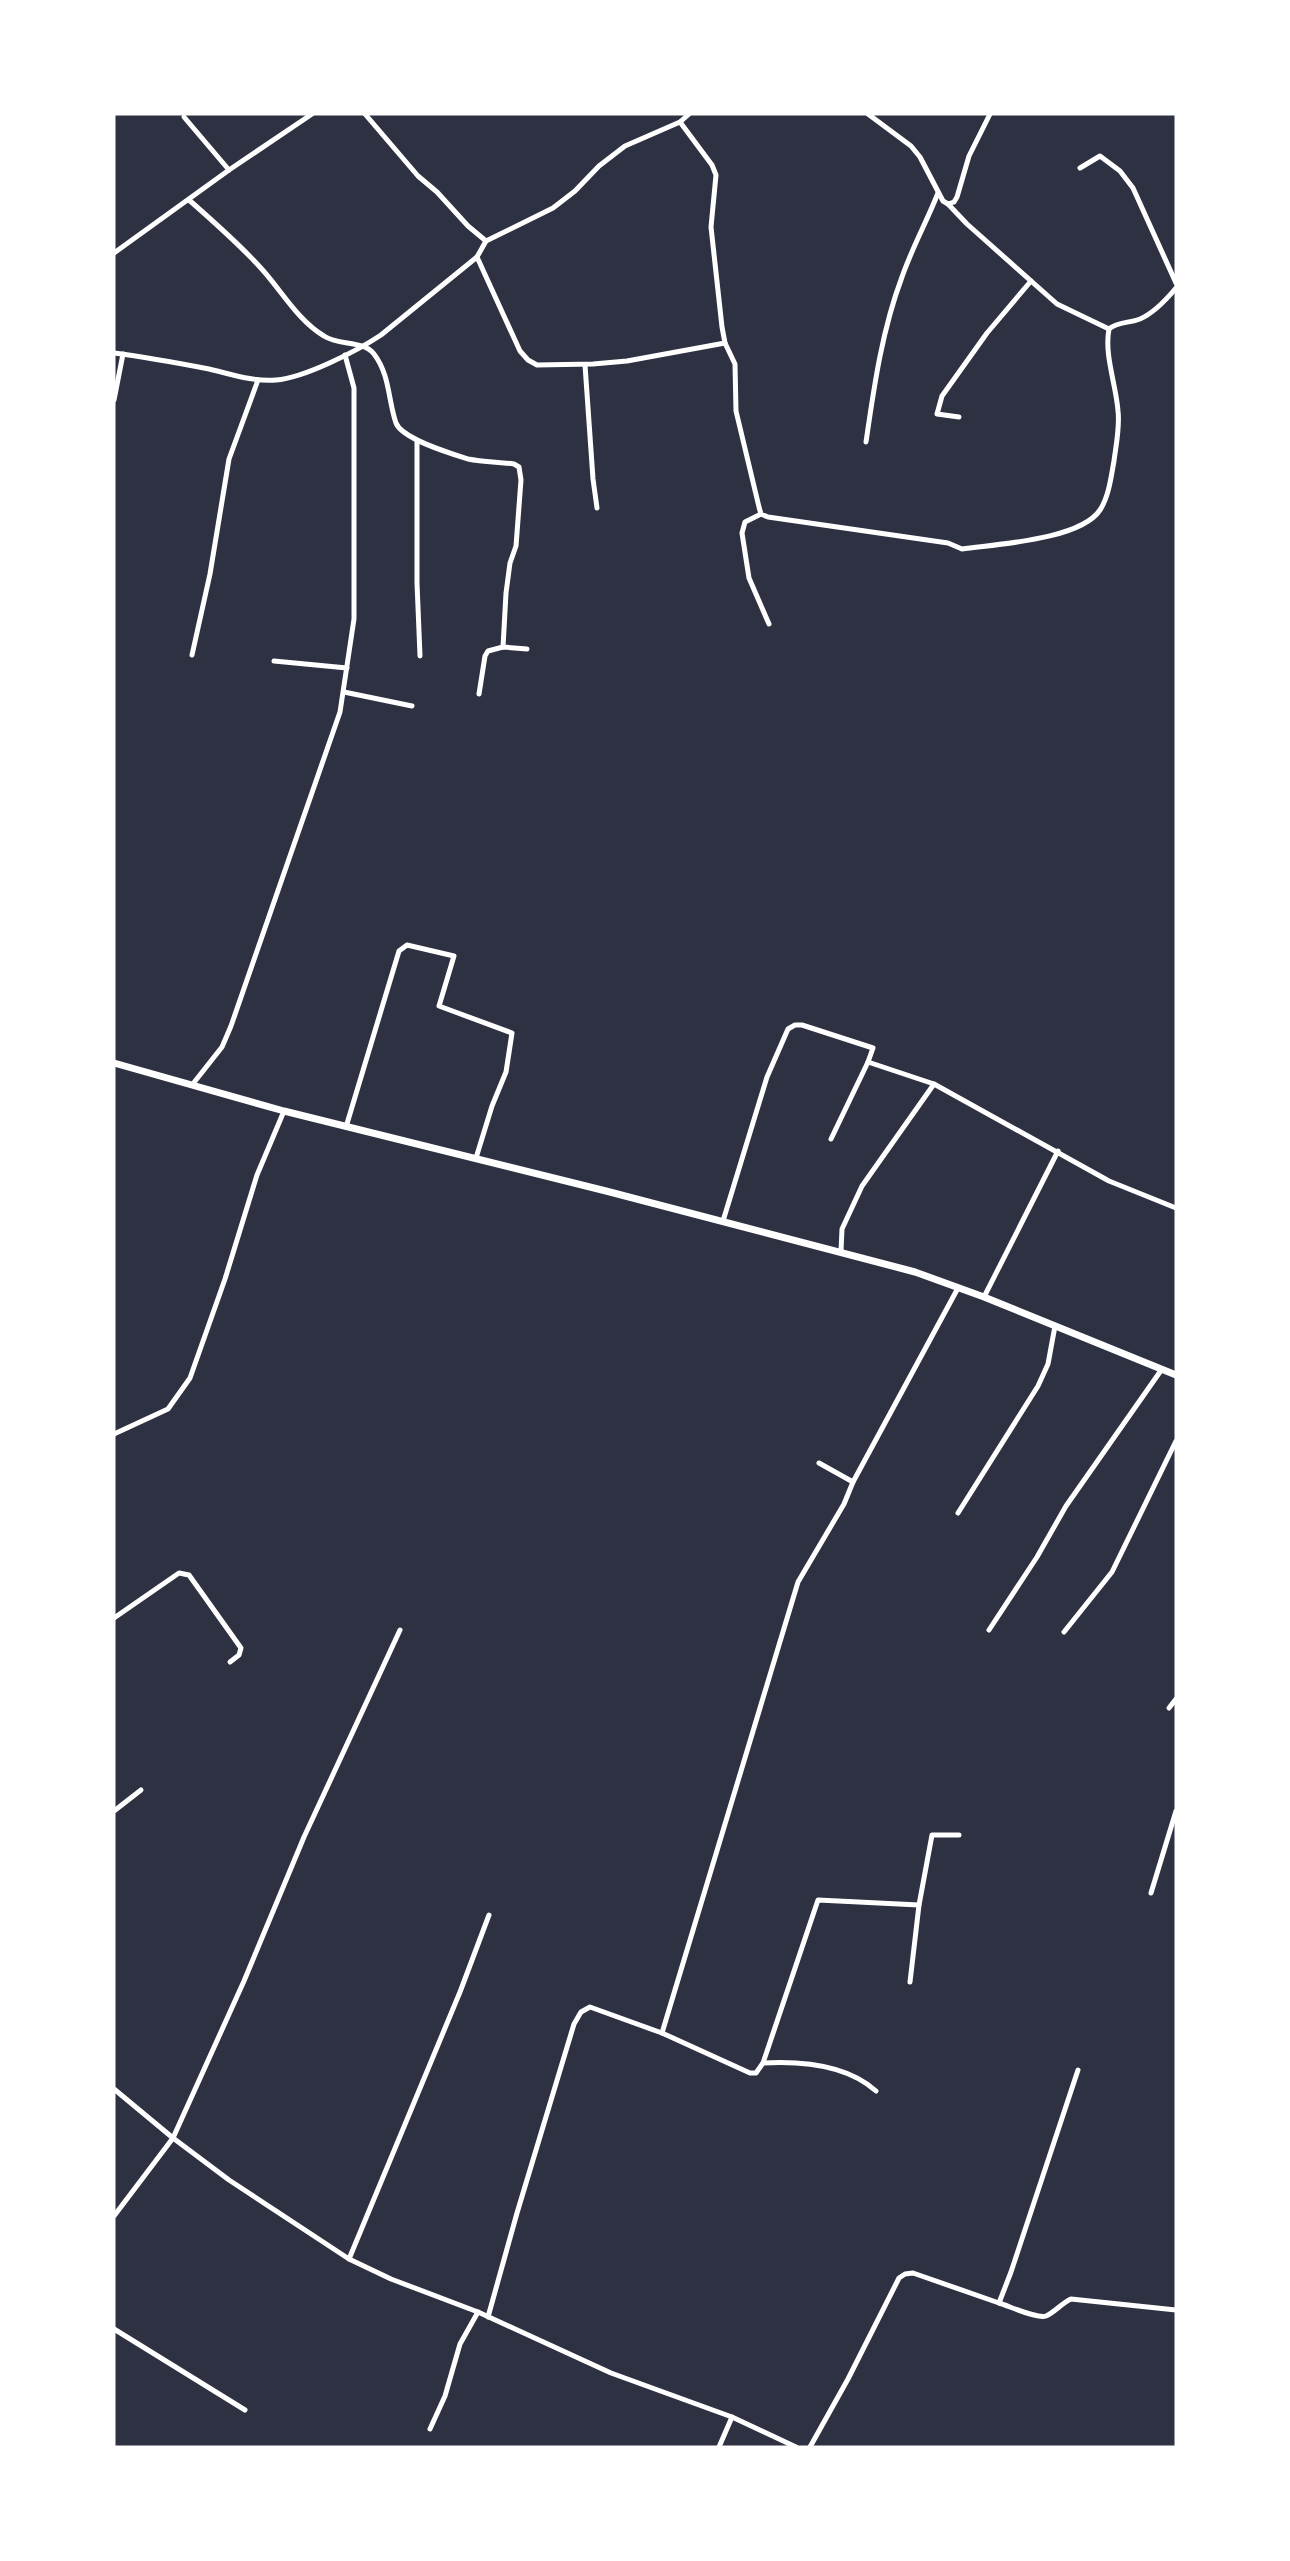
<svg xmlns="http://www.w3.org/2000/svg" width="1290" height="2561" viewBox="0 0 1290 2561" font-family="'Asap Condensed',sans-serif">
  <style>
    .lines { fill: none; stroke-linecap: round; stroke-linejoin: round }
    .minor { stroke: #fff; stroke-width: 5 }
    .tertiary { stroke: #fff; stroke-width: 7 }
  </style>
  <rect width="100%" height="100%" fill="#2d3142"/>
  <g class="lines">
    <!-- minor -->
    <g class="minor">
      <path d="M365,114L418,176L437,192L468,226L486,241"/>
      <path d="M868,114L911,146L920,157L943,201L948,204L954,202L957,197L969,156L990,114"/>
      <path d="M184,117L229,170"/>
      <path d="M680,122L712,165L716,175L711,227L722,327L725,343L735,364L736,411L759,507L761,514L768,517L948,543L962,549C996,544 1080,540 1100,510C1109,496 1111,477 1114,461C1116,445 1120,427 1118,411C1116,384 1104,355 1109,329C1116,322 1130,323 1140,319C1154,313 1166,300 1176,288"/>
      <path d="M1080,168L1100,156L1120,171L1133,188L1176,283"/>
      <path d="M189,200C213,221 237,242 259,266C280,288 297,320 324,336C339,346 363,340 374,354C390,375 388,400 396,423C402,439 452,454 468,459C483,462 499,462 514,464L519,467L521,480L516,546L510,563L506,593L503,647"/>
      <path d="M948,204L967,224L1057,304L1109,329"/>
      <path d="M114,253L229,170L312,114"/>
      <path d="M477,257L520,351L528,360L537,365L593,364L627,361L725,343"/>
      <path d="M114,353C145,357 178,363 209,369C231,374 253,382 276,380C304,378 357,351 381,335L477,257L486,241L553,208L575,191L599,166L625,146L680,122L689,114"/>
      <path d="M585,365L593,479L597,508"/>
      <path d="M114,400L123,354"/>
      <path d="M959,417L937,414L942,396L987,333L1031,281"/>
      <path d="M417,440V583L420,656"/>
      <path d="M866,442C874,387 882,330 902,277C912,248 927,221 938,193"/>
      <path d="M761,514L745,522L742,533L749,578L769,624"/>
      <path d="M192,655L210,574L229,459L258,380"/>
      <path d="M274,661L347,668"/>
      <path d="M344,692L412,706"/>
      <path d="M479,694L485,656L488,651L503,647L527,649"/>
      <path d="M192,1085L222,1047L231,1026L340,712L354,619V388L345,355"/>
      <path d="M346,1127L399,951L407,945L454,956L439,1006L512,1033L506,1072L492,1106L476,1158"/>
      <path d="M831,1139L868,1062L934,1084"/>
      <path d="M723,1221L767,1077L788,1029L795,1025H802L873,1048L868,1062"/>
      <path d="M841,1251L842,1229L862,1186L934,1084L1109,1181L1176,1208"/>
      <path d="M984,1297L1058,1151"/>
      <path d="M114,1434L168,1409L190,1378L225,1279L257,1175L284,1111"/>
      <path d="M819,1463L853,1482"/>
      <path d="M958,1513L1038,1386L1048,1364L1055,1326"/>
      <path d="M114,1618L179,1573L189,1575L241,1648L239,1655L230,1662"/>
      <path d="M989,1630L1037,1557L1066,1506L1162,1369"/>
      <path d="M1064,1632L1112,1572L1176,1441"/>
      <path d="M1169,1708L1176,1699"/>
      <path d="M114,1811L141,1790"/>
      <path d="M1151,1893L1176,1811"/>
      <path d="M910,1982L919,1905L932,1835H959"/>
      <path d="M662,2033L798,1582L844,1504L853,1482L958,1288"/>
      <path d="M763,2063C800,2061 847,2065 876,2091"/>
      <path d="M114,2089L173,2138L229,2180L349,2259L391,2279L478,2312L611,2373L732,2417L796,2447"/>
      <path d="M114,2216L173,2138L244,1981L304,1837L400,1630"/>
      <path d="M349,2259L460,1992L489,1915"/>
      <path d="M999,2303C1009,2306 1037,2319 1046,2316C1055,2312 1062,2303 1071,2299L1176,2310"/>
      <path d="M488,2317L517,2213L574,2024L581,2012L590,2007L662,2033L750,2073H756L763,2063L818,1900L919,1905"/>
      <path d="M114,2329L245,2410"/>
      <path d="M430,2429L445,2396L460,2344L478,2312"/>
      <path d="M719,2447L732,2417"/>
      <path d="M810,2447L848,2379L899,2278L905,2274L913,2273L999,2303L1011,2272L1078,2070"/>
    </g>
    <!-- tertiary -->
    <path class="tertiary" d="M114,1063L284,1111L606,1191L915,1272L984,1297L1176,1375"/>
  </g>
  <!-- border -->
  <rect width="1290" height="2561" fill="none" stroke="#ffffff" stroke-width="231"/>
</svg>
